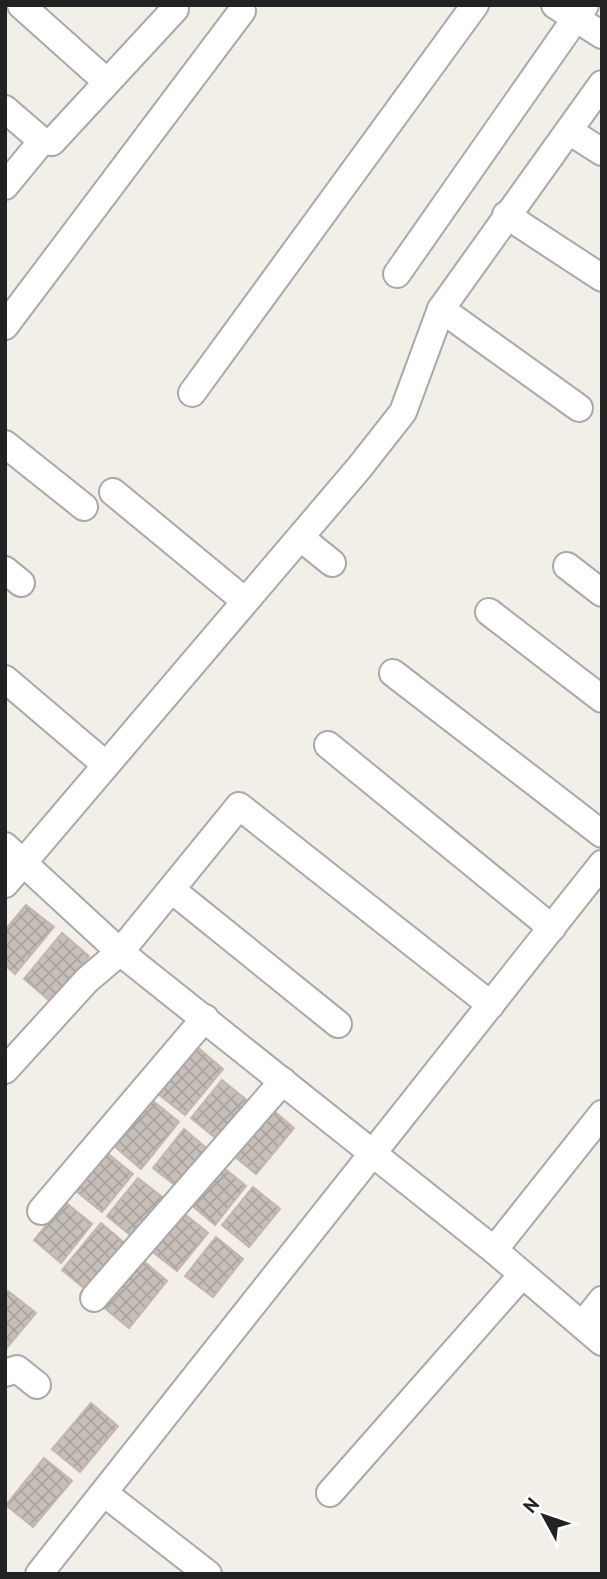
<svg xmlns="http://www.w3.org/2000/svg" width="607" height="1579" viewBox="0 0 607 1579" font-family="'PT Sans',sans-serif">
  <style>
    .building { fill: url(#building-cross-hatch); stroke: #c4b6ab; stroke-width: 2 }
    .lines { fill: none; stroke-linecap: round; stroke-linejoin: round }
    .minor-casing { stroke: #a9a9a9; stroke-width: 30 }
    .minor { stroke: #fff; stroke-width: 26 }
  </style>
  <defs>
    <pattern id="building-cross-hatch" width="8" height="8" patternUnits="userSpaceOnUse" patternTransform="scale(1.75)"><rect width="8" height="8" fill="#c7bfb8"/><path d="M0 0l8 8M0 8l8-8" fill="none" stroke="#aba49e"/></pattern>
  </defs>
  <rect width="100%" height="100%" fill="#f2efe9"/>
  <!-- building -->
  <g class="building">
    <path d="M26,905L54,927L15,974L5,965V930Z"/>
    <path d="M62,933L89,956L51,1002L24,979Z"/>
    <path d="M196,1046L223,1069L185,1115L157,1093Z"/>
    <path d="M222,1080L249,1102L218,1140L191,1118Z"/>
    <path d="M152,1100L179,1122L141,1169L114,1146Z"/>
    <path d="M267,1105L294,1128L256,1174L228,1151Z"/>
    <path d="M184,1129L211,1152L180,1189L153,1168Z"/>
    <path d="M106,1152L133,1174L102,1212L75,1190Z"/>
    <path d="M219,1164L246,1186L215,1225L188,1202Z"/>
    <path d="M138,1178L166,1200L134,1238L107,1216Z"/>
    <path d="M253,1187L280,1209L249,1247L222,1225Z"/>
    <path d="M65,1202L92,1224L61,1263L34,1240Z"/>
    <path d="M181,1211L208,1233L177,1271L149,1249Z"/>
    <path d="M101,1223L128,1246L90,1293L62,1270Z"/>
    <path d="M216,1237L243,1259L213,1297L185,1276Z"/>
    <path d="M140,1258L167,1281L129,1328L101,1305Z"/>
    <path d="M8,1291L36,1313L5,1350V1294Z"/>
    <path d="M91,1403L118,1426L80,1472L52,1449Z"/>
    <path d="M44,1458L72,1481L33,1527L6,1505Z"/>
  </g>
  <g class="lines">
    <!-- minor casing -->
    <g class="minor-casing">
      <g id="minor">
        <path d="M21,5L107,82"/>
        <path d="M555,5L602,35"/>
        <path d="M5,109L42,141L5,186"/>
        <path d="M569,131L602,152"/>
        <path d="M42,141L52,142L175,9"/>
        <path d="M506,215L602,278"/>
        <path d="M397,274L585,5"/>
        <path d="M441,309L579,408"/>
        <path d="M5,326L242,11"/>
        <path d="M192,393L475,5"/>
        <path d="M5,444L84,507"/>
        <path d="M113,492L245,601"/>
        <path d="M301,538L332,563"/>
        <path d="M567,566L602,593"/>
        <path d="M5,570L21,583"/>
        <path d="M489,612L602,699"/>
        <path d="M393,673L602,834"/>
        <path d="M5,679L106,765"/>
        <path d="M328,745L552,928"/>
        <path d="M5,846L120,952L494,1250L602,1342"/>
        <path d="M5,884L359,468L403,412L441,309L602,84"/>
        <path d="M172,890L338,1024"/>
        <path d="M5,1070L87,980L120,952L239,806L491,1005"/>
        <path d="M41,1211L205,1018"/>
        <path d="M494,1250L602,1114"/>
        <path d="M94,1298L283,1081"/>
        <path d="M583,1324L602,1300"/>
        <path d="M5,1373L17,1369L37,1385"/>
        <path d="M104,1493L208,1574"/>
        <path d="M330,1493L522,1275"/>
        <path d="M39,1574L602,864"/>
      </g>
    </g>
    <!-- minor -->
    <use href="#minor" class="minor"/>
  </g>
  <!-- border -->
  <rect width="607" height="1579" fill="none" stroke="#222222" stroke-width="14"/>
  <!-- north arrow -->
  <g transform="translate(544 1516) rotate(310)" stroke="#ffffff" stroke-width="5" paint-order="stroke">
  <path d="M0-5L12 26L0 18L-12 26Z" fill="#222222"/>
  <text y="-10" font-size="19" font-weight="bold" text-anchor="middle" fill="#222222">N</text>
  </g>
</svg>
